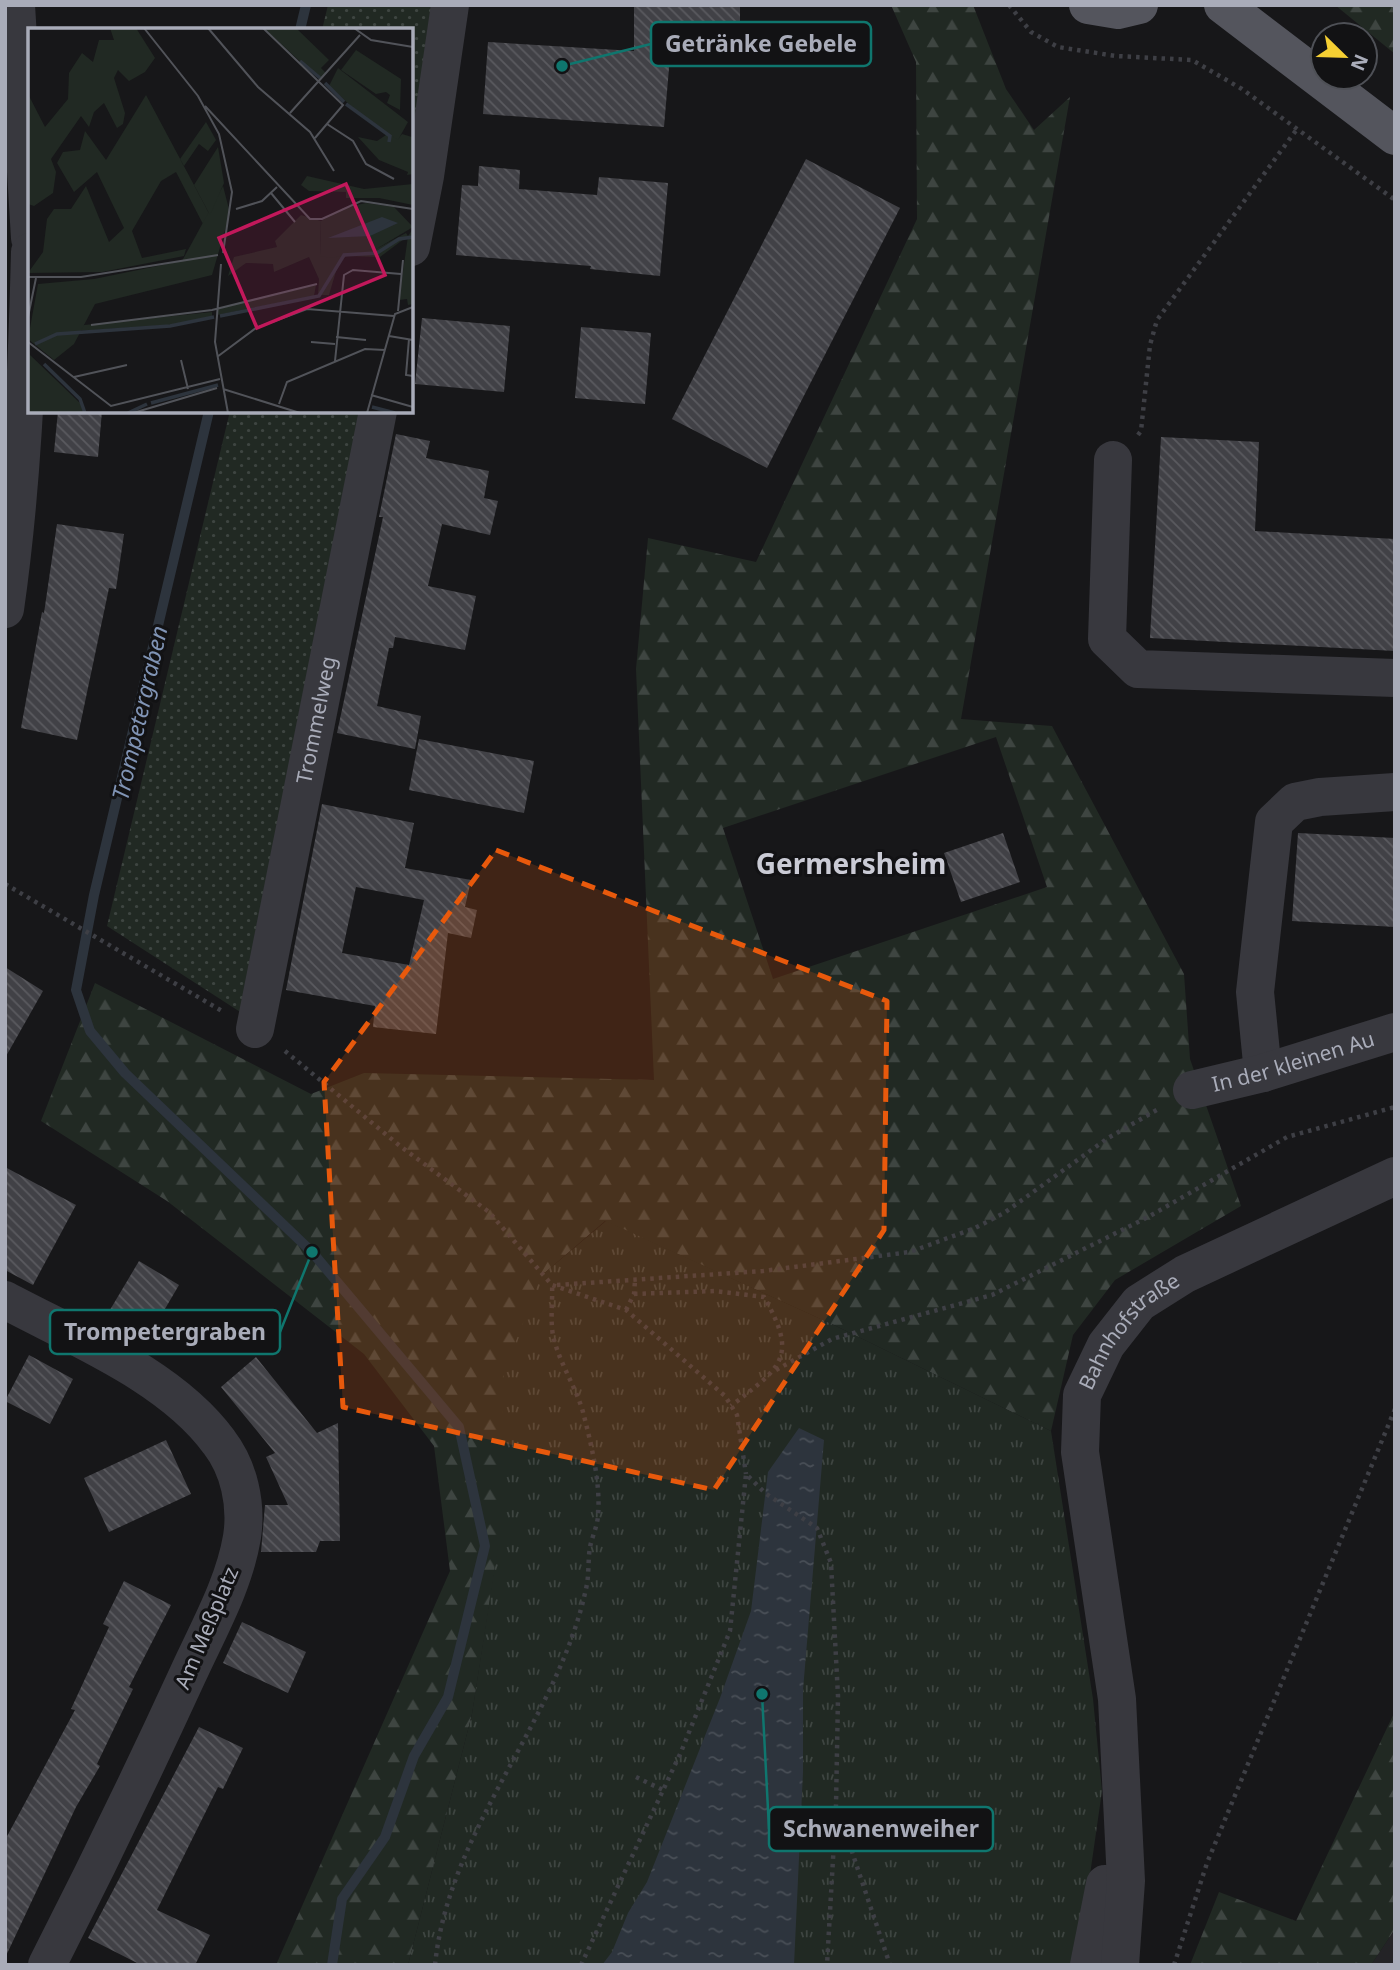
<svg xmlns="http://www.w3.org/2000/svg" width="1400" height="1970" viewBox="0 0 1400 1970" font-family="'Noto Sans',sans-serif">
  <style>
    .built { fill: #232326 }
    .grass { fill: url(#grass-dots) }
    .forest { fill: url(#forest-firs); fill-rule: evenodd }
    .park { fill: url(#park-tufts) }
    .water { fill: url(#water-ripples) }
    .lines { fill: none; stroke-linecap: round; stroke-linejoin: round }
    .stream { stroke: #2d343d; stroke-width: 10 }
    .building { fill: url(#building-back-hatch); fill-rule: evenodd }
    .path { stroke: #3e3f45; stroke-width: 4.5; stroke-dasharray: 3.5 5; stroke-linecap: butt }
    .minor { stroke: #38383e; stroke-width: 38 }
    .major { stroke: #54555d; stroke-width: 38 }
    .marked { fill: #e8590c; fill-opacity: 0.2; stroke: #e8590c; stroke-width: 5; stroke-dasharray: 14 9; stroke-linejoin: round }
    .labels { text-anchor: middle; stroke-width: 6; stroke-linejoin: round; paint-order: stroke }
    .street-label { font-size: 21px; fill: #a9acb9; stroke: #121214 }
    .water-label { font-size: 23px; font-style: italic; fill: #8094b5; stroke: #121214 }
    .district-label { font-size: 28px; font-weight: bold; fill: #cacbd5; stroke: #121214 }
    .inset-river { fill: none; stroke: #2d343d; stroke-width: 3.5 }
    .inset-road { fill: none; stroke: #515359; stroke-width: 2 }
    .view { fill: #c2185b; fill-opacity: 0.15; stroke: #c2185b; stroke-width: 3.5 }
    .inset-edge { fill: none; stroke: #a9acb9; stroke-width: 3.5 }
    .leader { fill: none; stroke: #0f766e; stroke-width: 2.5 }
    .callout-dot { fill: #0f766e; stroke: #121214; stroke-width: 2.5 }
    .callout { fill: #121214; stroke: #0f766e; stroke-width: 2.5 }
    .callout-label { font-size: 23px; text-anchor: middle; font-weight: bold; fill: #a9acb9 }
  </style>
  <defs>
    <pattern id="grass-dots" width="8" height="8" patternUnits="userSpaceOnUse" patternTransform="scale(1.75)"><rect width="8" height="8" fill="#212923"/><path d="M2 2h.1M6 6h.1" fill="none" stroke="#3e4541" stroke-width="1.8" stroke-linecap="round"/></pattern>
    <pattern id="forest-firs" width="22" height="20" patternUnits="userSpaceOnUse" patternTransform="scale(1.75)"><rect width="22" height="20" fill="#212923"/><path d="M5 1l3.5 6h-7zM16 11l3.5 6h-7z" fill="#3e4541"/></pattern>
    <pattern id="park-tufts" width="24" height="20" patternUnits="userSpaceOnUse" patternTransform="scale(1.75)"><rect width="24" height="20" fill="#212923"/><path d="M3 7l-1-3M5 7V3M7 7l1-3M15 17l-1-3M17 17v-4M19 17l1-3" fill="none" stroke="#3e4541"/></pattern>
    <pattern id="water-ripples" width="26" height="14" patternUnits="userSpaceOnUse" patternTransform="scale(1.75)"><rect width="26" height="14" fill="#2d343d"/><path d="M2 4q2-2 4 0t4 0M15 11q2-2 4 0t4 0" fill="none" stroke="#494f57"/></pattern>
    <pattern id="building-back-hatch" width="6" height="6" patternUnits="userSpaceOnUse" patternTransform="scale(1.75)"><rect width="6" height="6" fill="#414146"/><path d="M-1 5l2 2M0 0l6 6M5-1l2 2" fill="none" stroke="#5a5a5f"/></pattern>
  </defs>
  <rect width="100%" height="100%" fill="#171719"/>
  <!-- built -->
  <path class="built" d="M1395,1929V1965H1371Z"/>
  <!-- grass -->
  <g class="grass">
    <path d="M328,5H438L411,194V30H322Z"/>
    <path d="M230,411H370L248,1017L107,926Z"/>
  </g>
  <!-- forest -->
  <g class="forest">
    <path d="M891,5H973L1006,89L1034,130L1070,97L961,719L1052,726L1184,974L1190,1059L1241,1206L1115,1280L1073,1335L1051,1431L836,1326L605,1221L541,1276L472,1714L408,1965H276L450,1571L434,1446L364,1354L167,1201L41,1121L95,983L311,1094L364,1073L654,1080L636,669L648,538L756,562L917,219L916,62ZM996,737L1047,887L773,979L723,828Z"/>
    <path d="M1335,5H1395V54Z"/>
    <path d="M1395,1711V1929L1371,1965H1190L1219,1892L1296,1921Z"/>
  </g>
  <!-- park -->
  <path class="park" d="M606,1221L836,1326L1051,1431L1093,1699L1102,1791L1077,1965H408L472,1714L498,1545L504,1372L541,1276Z"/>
  <!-- water -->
  <path class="water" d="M799,1428L824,1440L803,1690V1772L794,1965H602L612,1952L628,1913L647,1882L720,1698L751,1611L768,1472Z"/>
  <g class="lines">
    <!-- stream -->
    <g class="stream">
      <path d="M300,30L306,5"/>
      <path d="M209,411L94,895L76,990L90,1031L125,1073L312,1252L459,1427L485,1546L448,1697L414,1756L385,1837L342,1899L332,1965"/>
    </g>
  </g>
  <!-- building -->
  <g class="building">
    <path d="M634,5H740V34L672,33L664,127L483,114L488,42L634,51Z"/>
    <path d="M806,159L900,208L767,468L672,419Z"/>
    <path d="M479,166L520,170L519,189L597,195L599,177L668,183L660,276L590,269L591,266L456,255L462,185L478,186Z"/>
    <path d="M422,318L510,326L504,392L415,384Z"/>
    <path d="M581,327L651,333L645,404L575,398Z"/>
    <path d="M58,411H102L98,457L54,452Z"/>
    <path d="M396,434L430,441L426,458L489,471L484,498L498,501L490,535L442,524L428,586L476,596L465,650L395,637L393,648H389L377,706L421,716L415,749L337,733L383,517H379Z"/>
    <path d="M1161,437L1259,442L1255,531L1395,539V651L1150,638Z"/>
    <path d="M57,524L124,534L116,589L109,588L77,740L21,728L42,612L44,613Z"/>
    <path d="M419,739L534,761L524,813L409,790Z"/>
    <path d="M322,804L414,823L405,868L471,880L465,907L477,910L471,938L448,933L436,1034L373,1027L375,1006L286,990ZM356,887L424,900L409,965L342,953Z"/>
    <path d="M1003,833L1020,882L961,902L944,853Z"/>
    <path d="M1298,833L1395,838V927L1292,921Z"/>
    <path d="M5,967L43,991L5,1058Z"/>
    <path d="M5,1167L76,1205L33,1285L5,1270Z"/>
    <path d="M139,1261L179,1285L142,1348L101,1325Z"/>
    <path d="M29,1355L73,1379L50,1424L5,1401Z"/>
    <path d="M256,1357L317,1433L338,1423L340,1541H320L316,1552H261L265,1505H288L266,1457L275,1453L221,1387Z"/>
    <path d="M166,1440L191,1494L109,1532L84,1478Z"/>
    <path d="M124,1581L171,1605L129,1687L133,1689L97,1764L100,1766L76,1807L5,1958V1840L75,1710L71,1709L109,1627L103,1624Z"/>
    <path d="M242,1622L306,1652L288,1693L223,1663Z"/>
    <path d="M199,1727L243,1748L223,1789L218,1787L157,1910L210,1935L195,1965H141L88,1938Z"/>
  </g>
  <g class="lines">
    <!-- path -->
    <g class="path">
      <path d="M1009,5L1031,32L1058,47L1116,56L1192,60L1242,89L1395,200"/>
      <path d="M1138,435L1141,431L1150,345L1157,320L1297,129"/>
      <path d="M5,884L222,1011"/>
      <path d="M285,1051L400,1146L489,1212L552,1285L626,1310L725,1396L737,1415L746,1474"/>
      <path d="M557,1285L763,1271L910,1252L975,1228L1004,1213L1108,1138L1160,1108"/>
      <path d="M634,1294L715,1291L764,1297C800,1359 779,1368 731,1406"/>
      <path d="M626,1310L634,1294L635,1281"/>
      <path d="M776,1370L832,1339L992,1295L1148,1217L1287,1137L1395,1107"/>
      <path d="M636,1777L663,1790"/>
      <path d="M838,1810L890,1965"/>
      <path d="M435,1965C449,1826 560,1719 587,1584C589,1572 588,1559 590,1547C592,1537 597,1527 598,1516C601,1484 591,1443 583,1412C576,1388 562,1367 555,1343C549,1326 553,1303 552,1285"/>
      <path d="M581,1965L681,1752L730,1631L746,1474L765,1493L817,1528L831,1563L838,1696L836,1806L827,1965"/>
      <path d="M1174,1965L1207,1863L1395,1409"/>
    </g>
    <!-- minor -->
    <g class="minor">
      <path d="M16,5L30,238"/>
      <path d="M411,247L425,176L450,5"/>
      <path d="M1113,460L1107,639L1138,669L1395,678"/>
      <path d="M5,609C22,490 27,372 30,252"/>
      <path id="s1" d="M255,1029L378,411"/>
      <path d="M1263,1073L1255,992L1274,822L1295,802L1320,797L1395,792"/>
      <path id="s2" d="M1192,1090L1263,1073L1395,1032"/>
      <path d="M5,1300C76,1338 171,1376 219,1442C239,1468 247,1504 242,1537C234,1585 208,1630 188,1674C143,1772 96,1869 47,1965"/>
      <path d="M1089,1965L1105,1884"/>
      <path id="s3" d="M1120,1965L1126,1881L1117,1699L1080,1452L1082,1395L1106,1345L1139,1303L1185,1274L1395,1176"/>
    </g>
    <!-- major -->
    <g class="major">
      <path d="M1088,5L1118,10L1139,5"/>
      <path d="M1223,5L1395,136"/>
    </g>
  </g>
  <!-- marked area -->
  <path class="marked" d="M496,850L887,1001L884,1230L714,1490L343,1407L324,1082Z"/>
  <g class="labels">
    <!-- street labels -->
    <g class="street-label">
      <text dy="7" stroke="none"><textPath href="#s1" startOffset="315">Trommelweg</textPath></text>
      <text dy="7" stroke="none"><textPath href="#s2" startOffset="105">In der kleinen Au</textPath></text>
      <text dy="7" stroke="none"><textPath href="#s3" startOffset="654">Bahnhofstraße</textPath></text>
      <text transform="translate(207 1628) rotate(-67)" y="7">Am Meßplatz</text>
    </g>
    <!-- water labels -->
    <g class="water-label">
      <text transform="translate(140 713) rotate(-77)" y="8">Trompetergraben</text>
    </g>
    <!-- district labels -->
    <g class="district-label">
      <text x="851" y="874">Germersheim</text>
    </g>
  </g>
  <!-- overview -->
  <g transform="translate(28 28)">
    <rect width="385" height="385" fill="#171719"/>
    <path d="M82,0H108L127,30L117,44L101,53L90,42L86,50L97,85L95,96L89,100L76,75L66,84L61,99L53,88L23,131L28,144L25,165L6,178L0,176V66L17,99L40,71L41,45L54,25L65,34L71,12H86ZM328,22L373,51L372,82L359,75L362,67L358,64L348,66L313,42ZM118,67L182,187L175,196L148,144L133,153L104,203L114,230L158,221L156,228L74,244L0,245L15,224L19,191L26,181H43L58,158L81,214L96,200L69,144L46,164L29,135L35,124L52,122L57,103L78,132ZM288,257L286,268L189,287L190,281ZM184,284V289L140,297L18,305L17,301Z" fill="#212923"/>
    <path d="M361,105L370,111L374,106L384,109L385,146L379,147L380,144L351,132L330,109L349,113ZM279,148L336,161L385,156V177L351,170H318V164L281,163L273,157ZM195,158L202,185L184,247L67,276L46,316L26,332L0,311L10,256L66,251L154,233ZM273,187L293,193L292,228L350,220L378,205L380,208L352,229L319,228L311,233L301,267H290L291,251L281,229L246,244L245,236L218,235L200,248L206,229L249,219L247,213Z" fill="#212923"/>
    <path d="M338,175L366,179L385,199L350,220L304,230L292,228L293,193L315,180ZM385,201V276L380,277L379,271L371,272L380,208Z" fill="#212923"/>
    <path d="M236,0H268L301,32L293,40L298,45L292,52ZM310,40L380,94L370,112L333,87L301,58ZM178,94L188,112L180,123L171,116L156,138L152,131ZM190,119L196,155L182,187L166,157ZM0,316L2,327L53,376L56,385H0Z" fill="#212923"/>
    <path d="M354,189L370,195L342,208L300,210Z" fill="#2d343d"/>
    <path class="inset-river" d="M272,33L292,50M297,55L316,74M318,76L362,108L361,114M192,288L291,268L316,227L349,225L371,211L385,209M7,316L29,306L142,298L186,289M16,336L52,371L57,385M123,375L190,357M344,379L367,385M100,385L119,376"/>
    <path class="inset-road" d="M116,0L170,68L191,106L204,164L195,225M180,0L230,59L282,104L306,143M235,0L315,77L287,110M326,0L343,12L385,19M177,78L282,191H294L333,173L385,181M262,85L332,7M299,96L325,113L338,136L366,151M243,165L267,194M208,181L234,173L249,159M193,236L187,314L200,385M0,249H53L190,227M370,283L375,232M0,289L8,250M63,297L184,282L289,256M361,308L385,312M308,309L338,312M381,311L378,347L385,348M0,314L83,378L192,351M283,314L307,316M189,329L228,300L279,281L366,288M153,332L160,361M307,333L316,247L325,242L373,246M46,349L99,337M195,361L272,385M343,367L385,379M251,376L259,354L337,321L357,322M105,385L189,360M339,385L367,286L385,279"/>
    <path class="view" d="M318,156L357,247L229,300L191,210Z"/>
    <rect width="385" height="385" class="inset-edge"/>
  </g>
  <!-- callouts -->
  <path class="leader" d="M562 66L651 44M312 1252L280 1332M762 1694L769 1829"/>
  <g class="callout-dot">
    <circle cx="562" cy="66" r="7"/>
    <circle cx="312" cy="1252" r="7"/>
    <circle cx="762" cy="1694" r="7"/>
  </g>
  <g class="callout">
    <rect x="651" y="22" width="220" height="44" rx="7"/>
    <rect x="50" y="1310" width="230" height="44" rx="7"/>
    <rect x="769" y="1807" width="224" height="44" rx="7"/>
  </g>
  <g class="callout-label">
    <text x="761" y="52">Getränke Gebele</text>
    <text x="165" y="1340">Trompetergraben</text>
    <text x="881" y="1837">Schwanenweiher</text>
  </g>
  <!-- border -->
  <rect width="1400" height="1970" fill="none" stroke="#a9acb9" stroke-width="14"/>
  <!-- north arrow -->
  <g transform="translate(1344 56) rotate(113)"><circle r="33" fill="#121214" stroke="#4e5056" stroke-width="2"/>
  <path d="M0-5L12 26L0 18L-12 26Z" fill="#f5cf33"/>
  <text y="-10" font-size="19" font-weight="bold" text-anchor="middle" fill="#a9acb9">N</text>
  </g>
</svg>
